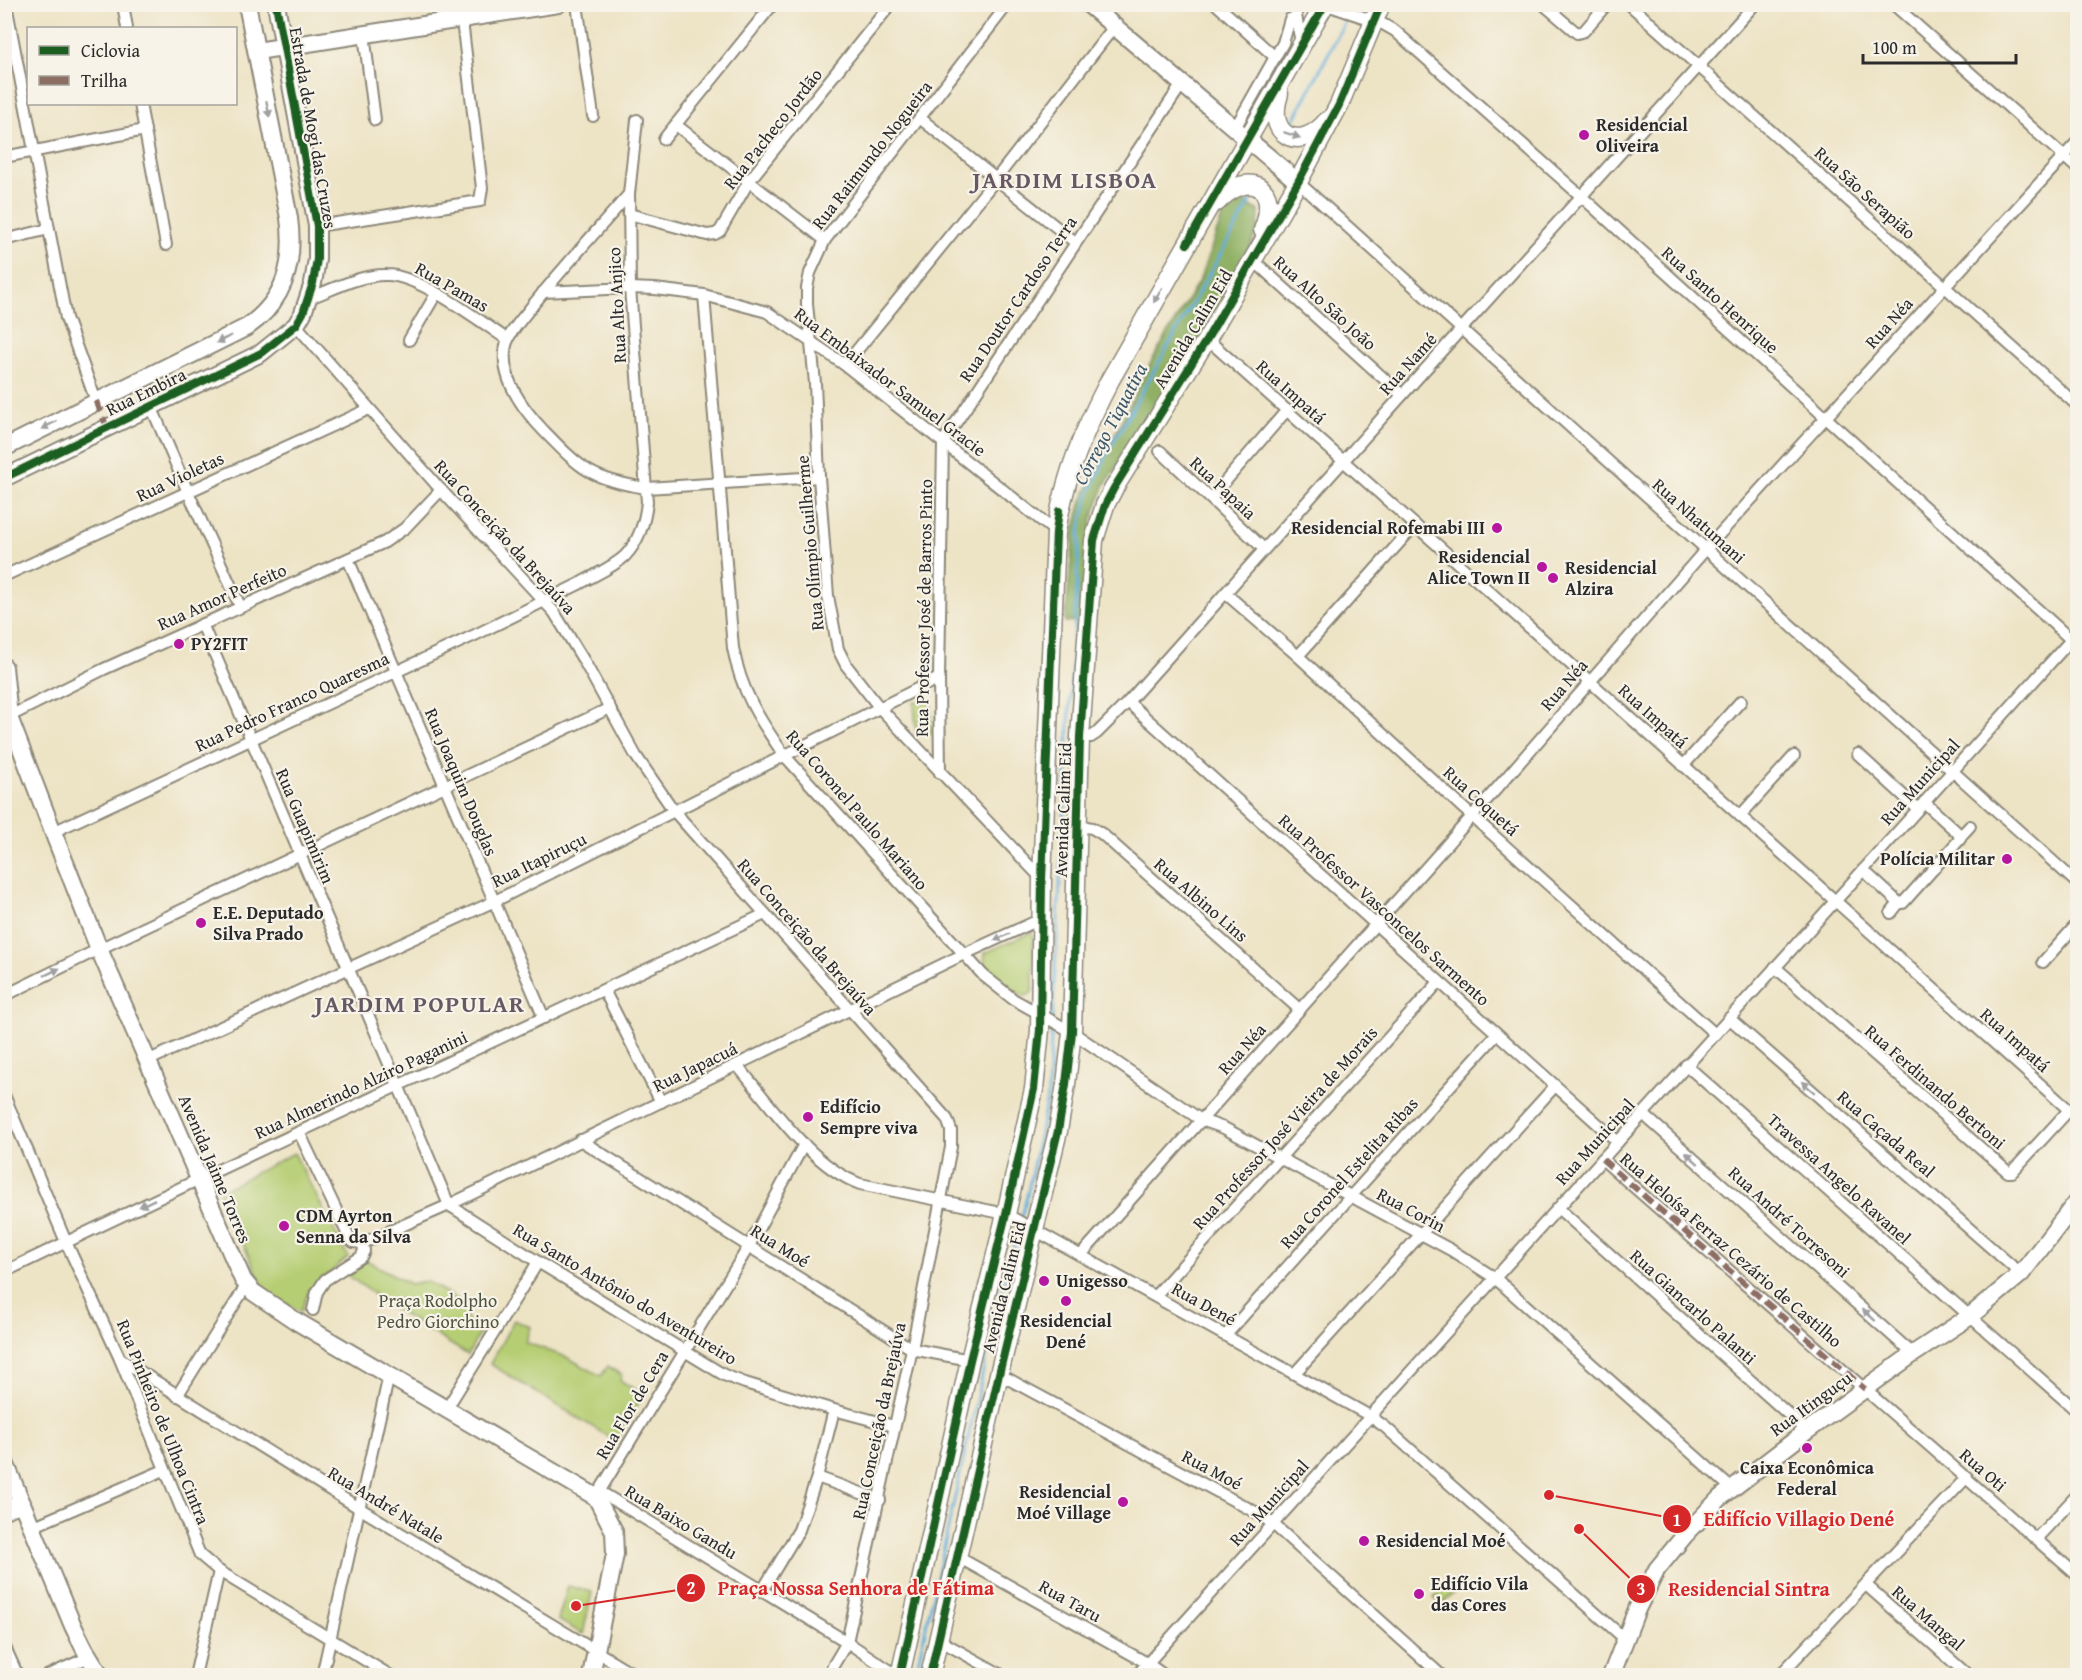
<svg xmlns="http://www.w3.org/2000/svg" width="2082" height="1680" viewBox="0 0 2082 1680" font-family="'Gentium Book Plus',serif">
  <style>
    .green { fill: #b6ce73; stroke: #707c4f; stroke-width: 1.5 }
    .forest { fill: #90b165; stroke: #5e6e48; stroke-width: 1.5 }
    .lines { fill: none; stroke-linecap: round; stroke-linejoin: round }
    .stream { stroke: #62afdb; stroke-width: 3 }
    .street-casing { stroke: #8c8778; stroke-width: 14 }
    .secondary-casing { stroke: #8c8778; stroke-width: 20 }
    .primary-casing { stroke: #8c8778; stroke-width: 21 }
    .street { stroke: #fff; stroke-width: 10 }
    .secondary { stroke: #fff; stroke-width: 16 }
    .primary { stroke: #fff; stroke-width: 18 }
    .quiet { stroke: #8d6e63; stroke-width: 6; stroke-dasharray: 12 6; stroke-linecap: butt }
    .cycleway-casing { stroke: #f7f3e8; stroke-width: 11 }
    .cycleway { stroke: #1b5e20; stroke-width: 8 }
    .oneway { fill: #a0a0a0 }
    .poi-dot { fill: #b5179e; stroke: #f7f3e8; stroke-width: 2 }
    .labels { text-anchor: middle; stroke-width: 4.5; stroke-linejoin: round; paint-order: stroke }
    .poi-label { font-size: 18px; font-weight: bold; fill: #2b2b2b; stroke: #f7f3e8; text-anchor: start }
    .street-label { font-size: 18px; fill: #2b2b2b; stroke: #f7f3e8 }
    .park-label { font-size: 18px; fill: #4e543d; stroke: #f7f3e8 }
    .water-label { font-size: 20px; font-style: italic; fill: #3e5969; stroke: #f7f3e8 }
    .district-label { font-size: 24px; font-weight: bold; letter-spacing: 1.5px; fill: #675964; stroke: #f7f3e8 }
    .leader { fill: none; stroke: #d62828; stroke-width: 2 }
    .callout-dot { fill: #d62828; stroke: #f7f3e8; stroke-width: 2 }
    .mark-label { font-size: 18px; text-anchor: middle; font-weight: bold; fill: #fff }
    .callout-label { font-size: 20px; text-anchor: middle; font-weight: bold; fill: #d62828; stroke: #f7f3e8; stroke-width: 4.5; stroke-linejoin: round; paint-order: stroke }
  </style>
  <rect width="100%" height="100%" fill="#f7f3e8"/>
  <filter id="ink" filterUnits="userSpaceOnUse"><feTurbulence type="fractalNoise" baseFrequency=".0167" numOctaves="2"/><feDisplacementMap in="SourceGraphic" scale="12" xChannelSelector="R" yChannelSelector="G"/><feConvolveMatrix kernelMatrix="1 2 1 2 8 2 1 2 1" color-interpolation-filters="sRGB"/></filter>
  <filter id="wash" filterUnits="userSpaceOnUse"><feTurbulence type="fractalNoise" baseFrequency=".008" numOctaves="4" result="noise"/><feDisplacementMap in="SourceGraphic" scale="24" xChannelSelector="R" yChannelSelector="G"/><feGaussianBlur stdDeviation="1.35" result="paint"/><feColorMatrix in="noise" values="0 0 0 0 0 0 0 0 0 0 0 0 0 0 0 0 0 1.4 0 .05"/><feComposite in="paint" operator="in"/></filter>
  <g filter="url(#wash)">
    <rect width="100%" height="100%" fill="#ede3c5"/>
    <!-- green -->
    <g class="green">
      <path d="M931,700L932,733L916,734L914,702Z"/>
      <path d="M1030,933L1033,934V990C1030,995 1027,997 1021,995L984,964L985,953Z"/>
      <path d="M294,1153L348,1257L309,1291L301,1311L267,1295L219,1192Z"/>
      <path d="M364,1259L410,1284L426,1281L471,1307L465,1318L482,1328L468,1355L373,1296L374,1294L344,1273Z"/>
      <path d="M514,1320L530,1327L525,1342L568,1358L601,1376L608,1366L622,1375L620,1380L643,1395L617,1442L490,1364Z"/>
      <path d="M1449,1582L1457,1589L1442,1605L1434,1598Z"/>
      <path d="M568,1586L592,1592L583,1634L558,1620Z"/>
    </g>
    <!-- forest -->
    <path class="forest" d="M1239,199L1259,211L1258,228L1250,247L1182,372L1105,484L1092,519L1083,621L1065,622L1074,532L1082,500L1151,362L1200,279L1224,212Z"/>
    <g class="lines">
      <!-- stream -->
      <g class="stream">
        <path d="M1292,124L1354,4"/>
        <path d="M915,1676L994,1322L1027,1196L1048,1093L1080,530L1088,497L1110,448L1251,201"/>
      </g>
    </g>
  </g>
  <g filter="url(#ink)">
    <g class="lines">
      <!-- street casing -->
      <g class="street-casing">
        <g id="street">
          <path d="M6,4L66,318L96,401"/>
          <path d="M123,4L127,28"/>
          <path d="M577,4L593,116"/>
          <path d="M1008,4L825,240L810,273L807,288V304L815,383L819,477L828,596L838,649L846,665L879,707L1042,879"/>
          <path d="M1216,4L1275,57"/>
          <path d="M1294,4L1301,43"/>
          <path d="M1324,4L1381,23L1395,31L1581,196L2078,646"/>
          <path d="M1543,4L1577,33L1584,31L1607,4"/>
          <path d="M1629,4L2078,406"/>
          <path d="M1893,4L2078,169"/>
          <path d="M364,34L375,120"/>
          <path d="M140,104L166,245"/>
          <path d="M921,119L1075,242"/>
          <path d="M676,125L825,240"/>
          <path d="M1235,128L1283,43L1290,19"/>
          <path d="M664,139L773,4"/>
          <path d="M4,157L145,130"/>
          <path d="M1298,182L2078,884"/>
          <path d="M629,194C595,233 560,271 528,311C521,320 511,331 507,341C497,374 522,408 543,430C581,469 591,480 647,488L819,477"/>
          <path d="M629,214L707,235L715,234L720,231L749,181L891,4"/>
          <path d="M317,226L480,201L482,188L460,4"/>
          <path d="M4,240L49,229"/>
          <path d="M1252,259L1402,395"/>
          <path d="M543,292L630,288L655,289L704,295L767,312L845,365L1056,532"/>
          <path d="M704,295L733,648C741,691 759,719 784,755L983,975L1013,999L1072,1032L1201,1120L1224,1128L1451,1250L1495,1278L1731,1488"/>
          <path d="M307,299C332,290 360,274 387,275C419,275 480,321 508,340"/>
          <path d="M296,325L441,490L554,612L584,661L636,756L674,811L947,1119L951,1130V1147L912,1349L847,1642L827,1676"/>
          <path d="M1207,339L2078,1118"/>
          <path d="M409,340L436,294"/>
          <path d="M845,365L996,179L1113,28"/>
          <path d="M151,406L188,492L240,606"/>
          <path d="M1160,451L1264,549"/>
          <path d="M1211,498L1287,410"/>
          <path d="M348,559L544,1018"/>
          <path d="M4,576L369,409"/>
          <path d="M1225,593L1298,656L1463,808L1715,1034"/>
          <path d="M202,624L449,1205"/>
          <path d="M1298,656L1415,525"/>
          <path d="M1128,702L1618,1142"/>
          <path d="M6,718L104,669L385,542L405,528L441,490"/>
          <path d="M1080,737H1091L1097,733L1128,702L1447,345L1755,4"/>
          <path d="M1858,754L1918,809"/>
          <path d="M1683,766L1741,701"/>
          <path d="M940,773L939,678L943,442L1182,84"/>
          <path d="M1740,816L1794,756"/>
          <path d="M1076,825L1092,828L1102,834L1299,1009"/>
          <path d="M53,832C194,765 336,701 477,634C511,617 545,601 579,584C594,575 612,568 625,556C639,541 645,522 647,502L630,288L629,194L637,120"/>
          <path d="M1960,837L1970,826"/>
          <path d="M1863,870L1899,903H1903L1960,839L1958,833L1924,802"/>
          <path d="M1891,913L1899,903"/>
          <path d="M2043,962L2078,923"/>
          <path d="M1775,967L2008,1172H2012L2069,1110"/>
          <path d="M604,990L661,1102"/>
          <path d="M4,996L99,949L610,708"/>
          <path d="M1729,1018L2021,1274"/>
          <path d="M147,1061L495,901L939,678"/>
          <path d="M737,1065C769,1103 812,1167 860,1184L1006,1214L1370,1416L1385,1427L1625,1639"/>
          <path d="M1686,1065L2078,1412"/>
          <path d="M4,1095L66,1242L120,1359L200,1555L219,1571L391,1676"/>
          <path d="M1643,1114L1913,1354"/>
          <path d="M299,1132L349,1237L353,1242L363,1243L449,1205L962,955L1041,919"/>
          <path d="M580,1140L912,1349L970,1360"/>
          <path d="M1602,1159L2078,1576"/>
          <path d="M449,1205L538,1262L724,1375L745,1383L834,1410L894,1426"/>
          <path d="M1558,1208L1807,1431"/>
          <path d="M1081,1255L1499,786L1706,549L2078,141"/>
          <path d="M4,1272C257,1150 512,1033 765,914"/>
          <path d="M1155,1296L1439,982"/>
          <path d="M313,1310L317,1292L325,1280L361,1257L364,1251L363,1243"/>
          <path d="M1226,1335L1497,1034"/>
          <path d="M120,1359L359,1508L637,1676"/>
          <path d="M1295,1373L1555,1086"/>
          <path d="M999,1374L1257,1513L1273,1524L1442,1676"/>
          <path d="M177,1396L246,1286"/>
          <path d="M447,1408L538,1262"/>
          <path d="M817,1477L880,1500"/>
          <path d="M599,1491L847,1642L898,1676"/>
          <path d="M596,1497L749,1246L804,1144"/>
          <path d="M32,1527L164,1470"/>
          <path d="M2036,1539L2078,1494"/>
          <path d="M958,1557L1147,1663L1165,1676"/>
          <path d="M1866,1585L1969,1676"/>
          <path d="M762,1591L799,1530L817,1477L834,1410"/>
          <path d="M939,1640L1004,1676"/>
          <path d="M4,1645L18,1676"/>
          <path d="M47,1676L89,1657"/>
          <path d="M195,1676L219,1571"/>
          <path d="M322,1676L389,1375"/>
          <path d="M1136,1676L2078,632"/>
          <path d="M1779,1676L1967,1477"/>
        </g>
      </g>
      <!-- secondary casing -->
      <g class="secondary-casing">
        <g id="secondary">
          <path d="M1088,4L1298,182"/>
          <path d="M257,51L558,4"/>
          <path d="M4,448L247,327C286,300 295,262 289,218L247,4"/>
          <path d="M4,478L261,353L296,325L303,313L313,283L317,259V226L276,4"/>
          <path d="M4,667L9,717L53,832L99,949L243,1280L253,1292L296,1321L596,1497L614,1531L615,1554L591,1676"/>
          <path d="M4,1460L73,1626L85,1650L101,1676"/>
          <path d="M4,1510L22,1503"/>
          <path d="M1611,1676L1637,1609L1657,1569L1685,1535L1720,1498L1807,1431L1913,1354L1969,1317L2021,1274L2078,1200"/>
        </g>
      </g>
      <!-- primary casing -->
      <g class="primary-casing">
        <g id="primary">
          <path d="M1279,94C1265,135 1299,154 1327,121"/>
          <path d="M1217,202C1248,169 1281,185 1263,230"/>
          <path d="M900,1676L970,1360L1006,1214L1034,1089L1040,1030L1042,879L1056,532C1065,475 1084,430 1110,380L1325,4"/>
          <path d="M930,1676L999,1374L1058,1131L1066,1084L1072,1032L1080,737L1094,540L1105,505L1114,488L1207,339L1298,182L1339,105L1381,4"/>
        </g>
      </g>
      <!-- street -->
      <use href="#street" class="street"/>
      <!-- secondary -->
      <use href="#secondary" class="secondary"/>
      <!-- primary -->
      <use href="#primary" class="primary"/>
      <!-- quiet -->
      <g class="quiet">
        <path d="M96,401L107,427"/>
        <path d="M1602,1159L1865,1389"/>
      </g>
      <!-- cycleway casing -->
      <g class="cycleway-casing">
        <g id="cycleway">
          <path d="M1187,244L1325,4"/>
          <path d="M4,478L261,353L296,325L303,313L313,283L317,259V226L276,4"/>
          <path d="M900,1676L970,1360L1006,1214L1034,1089L1040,1030L1042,879L1056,532L1059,511"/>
          <path d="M930,1676L999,1374L1058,1131L1066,1084L1072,1032L1080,737L1094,540L1105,505L1114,488L1207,339L1298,182L1339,105L1381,4"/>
        </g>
      </g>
      <!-- cycleway -->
      <use href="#cycleway" class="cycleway"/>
    </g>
    <!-- one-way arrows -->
    <defs><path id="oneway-solid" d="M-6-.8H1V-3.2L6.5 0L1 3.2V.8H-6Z" transform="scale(1.5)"/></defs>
    <g class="oneway">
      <use href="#oneway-solid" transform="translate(268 109) rotate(79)"/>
      <use href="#oneway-solid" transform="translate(1292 135) rotate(19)"/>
      <use href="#oneway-solid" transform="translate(1158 295) rotate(120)"/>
      <use href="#oneway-solid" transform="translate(224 339) rotate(154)"/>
      <use href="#oneway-solid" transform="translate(49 425) rotate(153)"/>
      <use href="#oneway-solid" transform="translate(1002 937) rotate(156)"/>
      <use href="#oneway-solid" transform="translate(52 972) rotate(-26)"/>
      <use href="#oneway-solid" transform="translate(1808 1087) rotate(-139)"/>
      <use href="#oneway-solid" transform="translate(1692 1158) rotate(-138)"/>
      <use href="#oneway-solid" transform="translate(147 1203) rotate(154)"/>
      <use href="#oneway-solid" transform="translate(1869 1315) rotate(-138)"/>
    </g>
  </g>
  <!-- markers -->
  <g class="poi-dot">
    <circle cx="1584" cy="135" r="6"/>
    <circle cx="1497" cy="528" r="6"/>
    <circle cx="1542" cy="567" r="6"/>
    <circle cx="1553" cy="578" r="6"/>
    <circle cx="179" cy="644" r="6"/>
    <circle cx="2007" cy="859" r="6"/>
    <circle cx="201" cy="923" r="6"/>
    <circle cx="808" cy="1117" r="6"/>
    <circle cx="284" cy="1226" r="6"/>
    <circle cx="1044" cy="1281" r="6"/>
    <circle cx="1066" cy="1301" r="6"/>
    <circle cx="1807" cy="1448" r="6"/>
    <circle cx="1123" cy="1502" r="6"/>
    <circle cx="1364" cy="1541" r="6"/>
    <circle cx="1419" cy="1594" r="6"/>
  </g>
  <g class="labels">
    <!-- poi labels -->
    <g class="poi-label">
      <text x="1596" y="131">Residencial<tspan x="1596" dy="21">Oliveira</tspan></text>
      <text x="1485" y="534" text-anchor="end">Residencial Rofemabi III</text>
      <text x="1530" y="563" text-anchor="end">Residencial<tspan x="1530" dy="21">Alice Town II</tspan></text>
      <text x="1565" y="574">Residencial<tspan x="1565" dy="21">Alzira</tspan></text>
      <text x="191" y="650">PY2FIT</text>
      <text x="1995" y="865" text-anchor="end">Polícia Militar</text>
      <text x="213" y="919">E.E. Deputado<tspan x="213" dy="21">Silva Prado</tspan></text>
      <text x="820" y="1113">Edifício<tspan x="820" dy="21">Sempre viva</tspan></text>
      <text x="296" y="1222">CDM Ayrton<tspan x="296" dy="21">Senna da Silva</tspan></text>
      <text x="1056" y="1287">Unigesso</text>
      <text x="1066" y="1327" text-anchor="middle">Residencial<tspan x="1066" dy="21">Dené</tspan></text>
      <text x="1807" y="1474" text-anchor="middle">Caixa Econômica<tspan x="1807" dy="21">Federal</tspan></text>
      <text x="1111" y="1498" text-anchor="end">Residencial<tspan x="1111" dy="21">Moé Village</tspan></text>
      <text x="1376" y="1547">Residencial Moé</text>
      <text x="1431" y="1590">Edifício Vila<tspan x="1431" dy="21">das Cores</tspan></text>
    </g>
    <!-- street labels -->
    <g class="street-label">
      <text transform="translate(313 128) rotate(80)" y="6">Estrada de Mogi das Cruzes</text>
      <text transform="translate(773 129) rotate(-52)" y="6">Rua Pacheco Jordão</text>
      <text transform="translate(872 155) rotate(-52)" y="6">Rua Raimundo Nogueira</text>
      <text transform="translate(1865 193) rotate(42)" y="6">Rua São Serapião</text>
      <text transform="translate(452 287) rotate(30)" y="6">Rua Pamas</text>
      <text transform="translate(1018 299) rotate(-56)" y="6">Rua Doutor Cardoso Terra</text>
      <text transform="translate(1720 300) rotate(42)" y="6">Rua Santo Henrique</text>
      <text transform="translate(1325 303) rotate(42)" y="6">Rua Alto São João</text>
      <text transform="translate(617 305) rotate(-93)" y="6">Rua Alto Anjico</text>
      <text transform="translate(1889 323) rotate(-48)" y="6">Rua Néa</text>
      <text transform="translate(1193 329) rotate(-59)" y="6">Avenida Calim Eid</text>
      <text transform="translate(1408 364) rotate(-48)" y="6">Rua Namé</text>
      <text transform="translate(890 382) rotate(37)" y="6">Rua Embaixador Samuel Gracie</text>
      <text transform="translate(146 392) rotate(-26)" y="6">Rua Embira</text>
      <text transform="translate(1291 392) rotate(42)" y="6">Rua Impatá</text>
      <text transform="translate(180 477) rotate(-25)" y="6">Rua Violetas</text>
      <text transform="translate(1223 488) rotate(43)" y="6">Rua Papaia</text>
      <text transform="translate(1699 521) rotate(42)" y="6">Rua Nhatumani</text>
      <text transform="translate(505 537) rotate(48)" y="6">Rua Conceição da Brejaúva</text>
      <text transform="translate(810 543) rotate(-95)" y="6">Rua Olímpio Guilherme</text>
      <text transform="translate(222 597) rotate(-24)" y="6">Rua Amor Perfeito</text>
      <text transform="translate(924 608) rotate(-89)" y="6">Rua Professor José de Barros Pinto</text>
      <text transform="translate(1564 685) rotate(-49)" y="6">Rua Néa</text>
      <text transform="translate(292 702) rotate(-25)" y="6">Rua Pedro Franco Quaresma</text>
      <text transform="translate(1653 716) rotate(42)" y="6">Rua Impatá</text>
      <text transform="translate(461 782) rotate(67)" y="6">Rua Joaquim Douglas</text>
      <text transform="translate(1920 782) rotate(-48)" y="6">Rua Municipal</text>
      <text transform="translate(1481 801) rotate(42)" y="6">Rua Coquetá</text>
      <text transform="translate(857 810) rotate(49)" y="6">Rua Coronel Paulo Mariano</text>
      <text transform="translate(1063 810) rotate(-88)" y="6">Avenida Calim Eid</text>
      <text transform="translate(305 826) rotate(67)" y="6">Rua Guapimirim</text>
      <text transform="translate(539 860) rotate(-26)" y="6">Rua Itapiruçu</text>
      <text transform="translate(1201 900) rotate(41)" y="6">Rua Albino Lins</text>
      <text transform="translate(1384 910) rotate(42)" y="6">Rua Professor Vasconcelos Sarmento</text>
      <text transform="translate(807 937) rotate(49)" y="6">Rua Conceição da Brejaúva</text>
      <text transform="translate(2015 1040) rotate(42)" y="6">Rua Impatá</text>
      <text transform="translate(1242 1049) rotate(-48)" y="6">Rua Néa</text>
      <text transform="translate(695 1067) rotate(-26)" y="6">Rua Japacuá</text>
      <text transform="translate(361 1085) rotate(-25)" y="6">Rua Almerindo Alziro Paganini</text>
      <text transform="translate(1935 1087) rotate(41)" y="6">Rua Ferdinando Bertoni</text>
      <text transform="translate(1285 1128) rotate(-48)" y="6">Rua Professor José Vieira de Morais</text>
      <text transform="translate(1886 1134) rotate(41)" y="6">Rua Caçada Real</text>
      <text transform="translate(1595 1142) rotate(-48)" y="6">Rua Municipal</text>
      <text transform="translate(215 1169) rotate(67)" y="6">Avenida Jaime Torres</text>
      <text transform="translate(1349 1173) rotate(-48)" y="6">Rua Coronel Estelita Ribas</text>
      <text transform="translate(1839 1179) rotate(42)" y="6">Travessa Angelo Ravanel</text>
      <text transform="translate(1411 1210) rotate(28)" y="6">Rua Corin</text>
      <text transform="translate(1789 1222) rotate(42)" y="6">Rua André Torresoni</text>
      <text transform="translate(780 1246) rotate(32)" y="6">Rua Moé</text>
      <text transform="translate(1731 1250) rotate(41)" y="6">Rua Heloísa Ferraz Cezário de Castilho</text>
      <text transform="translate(1004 1287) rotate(-76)" y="6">Avenida Calim Eid</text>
      <text transform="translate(625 1294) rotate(31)" y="6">Rua Santo Antônio do Aventureiro</text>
      <text transform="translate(1204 1304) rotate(29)" y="6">Rua Dené</text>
      <text transform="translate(1693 1307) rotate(42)" y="6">Rua Giancarlo Palanti</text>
      <text transform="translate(1811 1404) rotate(-36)" y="6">Rua Itinguçu</text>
      <text transform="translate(632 1405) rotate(-59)" y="6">Rua Flor de Cera</text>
      <text transform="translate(879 1421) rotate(-78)" y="6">Rua Conceição da Brejaúva</text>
      <text transform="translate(163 1422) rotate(68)" y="6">Rua Pinheiro de Ulhoa Cintra</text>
      <text transform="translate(1212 1470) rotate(28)" y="6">Rua Moé</text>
      <text transform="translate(1983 1470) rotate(41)" y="6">Rua Oti</text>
      <text transform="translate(1269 1503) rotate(-48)" y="6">Rua Municipal</text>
      <text transform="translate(386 1505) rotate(31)" y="6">Rua André Natale</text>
      <text transform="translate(681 1522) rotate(31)" y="6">Rua Baixo Gandu</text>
      <text transform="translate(1070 1601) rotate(29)" y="6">Rua Taru</text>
      <text transform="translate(1928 1618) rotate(41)" y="6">Rua Mangal</text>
    </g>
    <!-- park labels -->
    <g class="park-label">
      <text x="438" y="1307">Praça Rodolpho<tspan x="438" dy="21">Pedro Giorchino</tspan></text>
    </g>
    <!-- water labels -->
    <g class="water-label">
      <text transform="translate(1110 424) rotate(-62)" y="7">Córrego Tiquatira</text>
    </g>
    <!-- district labels -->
    <g class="district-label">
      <text x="1065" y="188">JARDIM LISBOA</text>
      <text x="420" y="1012">JARDIM POPULAR</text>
    </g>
  </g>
  <!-- callouts -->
  <path class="leader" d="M1549 1495L1677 1519M576 1606L691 1588M1579 1529L1641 1589"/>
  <g class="callout-dot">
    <circle cx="1549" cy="1495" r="6"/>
    <circle cx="576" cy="1606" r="6"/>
    <circle cx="1579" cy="1529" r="6"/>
    <circle cx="1677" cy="1519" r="15"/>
    <circle cx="691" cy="1588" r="15"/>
    <circle cx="1641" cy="1589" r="15"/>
  </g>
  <g class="mark-label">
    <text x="1677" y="1526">1</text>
    <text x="691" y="1594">2</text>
    <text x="1641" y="1595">3</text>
  </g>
  <g class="callout-label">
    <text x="1799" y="1526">Edifício Villagio Dené</text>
    <text x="856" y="1595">Praça Nossa Senhora de Fátima</text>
    <text x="1749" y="1596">Residencial Sintra</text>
  </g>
  <!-- margin -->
  <rect width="2082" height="1680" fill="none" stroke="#f7f3e8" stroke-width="24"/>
  <!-- legend -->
  <rect x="27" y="27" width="210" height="78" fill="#f7f3e8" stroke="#a5a39c" stroke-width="1.5"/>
  <rect x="39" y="46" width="30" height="9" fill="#1b5e20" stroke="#a5a39c" stroke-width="1.5"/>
  <text x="81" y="57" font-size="18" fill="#2b2b2b">Ciclovia</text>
  <rect x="39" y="76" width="30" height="9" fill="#8d6e63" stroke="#a5a39c" stroke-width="1.5"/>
  <text x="81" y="87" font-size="18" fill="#2b2b2b">Trilha</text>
  <!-- scale -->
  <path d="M1863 54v9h153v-9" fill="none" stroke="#2b2b2b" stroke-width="3"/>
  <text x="1872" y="54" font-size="18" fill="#2b2b2b" stroke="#f7f3e8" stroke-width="4.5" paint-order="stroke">100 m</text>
</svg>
